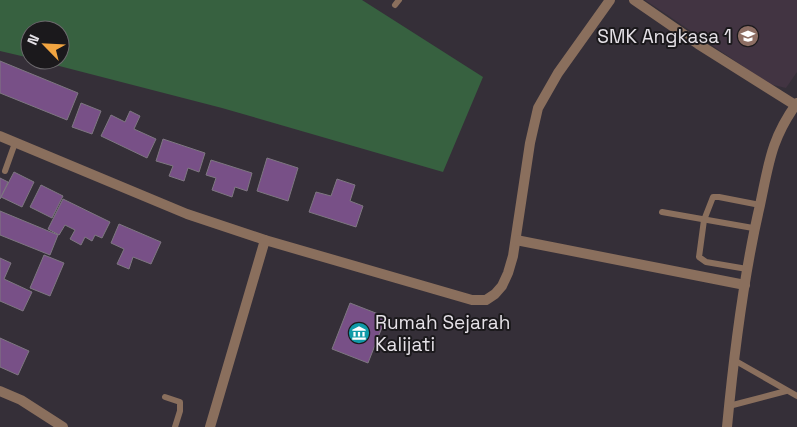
<svg xmlns="http://www.w3.org/2000/svg" width="797" height="427" viewBox="0 0 797 427" font-family="'Space Grotesk',sans-serif">
  <style>
    .education { fill: #423442 }
    .green { fill: #376140 }
    .building { fill: #785087; stroke: #7e7781 }
    .lines { fill: none; stroke-linecap: round; stroke-linejoin: round }
    .service { stroke: #8a6f5d; stroke-width: 6 }
    .minor { stroke: #8a6f5d; stroke-width: 10 }
    .labels { text-anchor: middle; stroke-width: 4; stroke-linejoin: round; paint-order: stroke }
    .poi-label { font-size: 19px; fill: #e5e1e7; stroke: #1b191c; text-anchor: end }
  </style>
  <rect width="100%" height="100%" fill="#352f38"/>
  <!-- education -->
  <path class="education" d="M645,0H797V72L786,88L769,84Z"/>
  <!-- green -->
  <path class="green" d="M0,0H362L483,77L443,172L222,108L36,60H60V30H30V58L0,51Z"/>
  <!-- building -->
  <g class="building">
    <path d="M0,61L78,93L67,120L0,93Z"/>
    <path d="M81,103L101,111L92,134L72,127Z"/>
    <path d="M130,111L140,116L134,129L156,139L147,158L101,136L111,115L125,122Z"/>
    <path d="M163,139L205,153L199,172L188,168L184,181L169,176L173,166L156,161Z"/>
    <path d="M267,158L298,168L288,201L257,191Z"/>
    <path d="M211,160L252,173L247,191L235,187L232,197L212,190L216,178L206,175Z"/>
    <path d="M14,172L34,182L22,207L1,197Z"/>
    <path d="M0,178L8,182L0,199Z"/>
    <path d="M337,179L355,185L350,201L363,206L356,227L309,212L316,192L331,196Z"/>
    <path d="M41,185L63,196L52,218L30,207Z"/>
    <path d="M63,199L110,222L102,238L95,235L92,241L85,237L81,245L70,239L75,230L65,225L59,235L48,229Z"/>
    <path d="M0,211L58,235L50,255L0,235Z"/>
    <path d="M119,224L161,242L151,264L133,257L129,269L117,264L124,249L111,243Z"/>
    <path d="M44,255L64,263L50,296L30,288Z"/>
    <path d="M0,258L11,263L4,279L32,292L23,311L0,301Z"/>
    <path d="M350,303L386,317L368,363L332,349Z"/>
    <path d="M0,338L29,351L18,375L0,367Z"/>
  </g>
  <g class="lines">
    <!-- service -->
    <g class="service">
      <path d="M395,5L399,0"/>
      <path d="M5,171L15,143"/>
      <path d="M662,212L753,228"/>
      <path d="M747,269L706,262L699,257L704,220L713,197H719L760,205"/>
      <path d="M734,360L797,396"/>
      <path d="M165,397L180,402V411L175,427"/>
      <path d="M729,406L786,391"/>
    </g>
    <!-- minor -->
    <g class="minor">
      <path d="M634,0L698,44L795,105"/>
      <path d="M0,136L187,214L265,240L472,300H486L495,294L502,286L508,273L513,256L530,143L538,108L558,73L610,0"/>
      <path d="M516,240L745,285"/>
      <path d="M0,391L21,400L63,427"/>
      <path d="M210,427L265,240"/>
      <path d="M727,427C734,353 743,278 760,205C769,163 771,139 797,103"/>
    </g>
  </g>
  <!-- icons -->
  <defs>
    <g id="school-disc" transform="scale(1.125)"><circle r="9.5" fill="#8d6e63" stroke="#1b191c"/><path d="M0-5L7-2L0 1L-7-2ZM-4 1L0 2.5L4 1V4Q0 6-4 4Z" fill="#fff"/></g>
    <g id="museum-disc" transform="scale(1.125)"><circle r="9.5" fill="#0f9aa8" stroke="#1b191c"/><path d="M0-6L6-3V-2H-6V-3ZM-5-1h2V3h-2ZM-1-1h2V3h-2ZM3-1h2V3H3ZM-6 4H6V6H-6Z" fill="#fff"/></g>
  </defs>
  <g fill-rule="evenodd">
    <use href="#school-disc" x="748" y="36"/>
    <use href="#museum-disc" x="359" y="333"/>
  </g>
  <g class="labels">
    <!-- poi labels -->
    <g class="poi-label">
      <text x="732" y="43">SMK Angkasa 1</text>
      <text x="375" y="329" text-anchor="start">Rumah Sejarah<tspan x="375" dy="22">Kalijati</tspan></text>
    </g>
  </g>
  <!-- north arrow -->
  <g transform="translate(45 45) rotate(294)"><circle r="24" fill="#1b191c" stroke="#6c696d"/>
  <path d="M0-4L9 19L0 12L-9 19Z" fill="#f2a541"/>
  <text y="-8" font-size="14" font-weight="bold" text-anchor="middle" fill="#e5e1e7">N</text>
  </g>
</svg>
